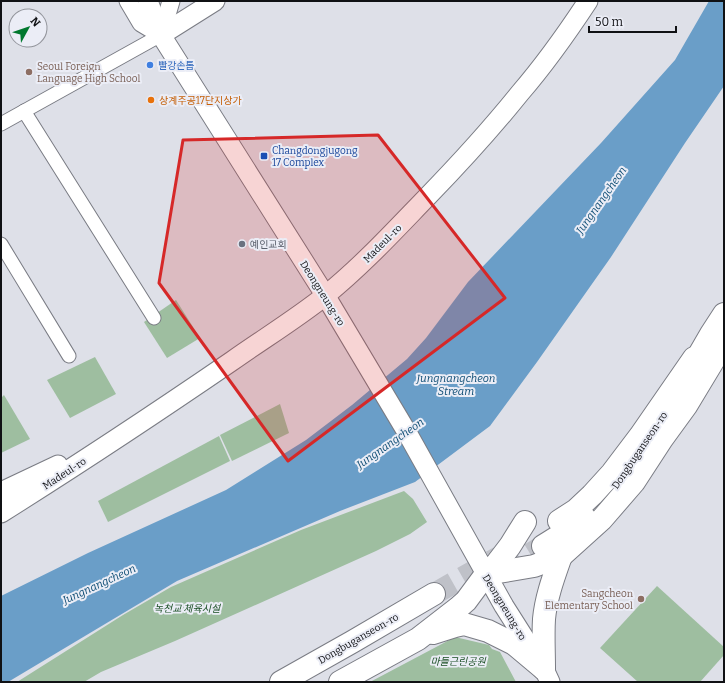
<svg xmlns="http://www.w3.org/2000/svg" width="725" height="683" viewBox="0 0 725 683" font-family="Bitter,'Noto Sans KR',serif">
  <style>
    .green { fill: #9ebea0 }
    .water { fill: #6a9ec8 }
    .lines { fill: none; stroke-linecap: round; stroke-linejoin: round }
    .trunk-tunnel { stroke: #bfc1c8; stroke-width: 22; stroke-dasharray: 22 11; stroke-linecap: butt }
    .minor-casing { stroke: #7a7c84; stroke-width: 15 }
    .tertiary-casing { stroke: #7a7c84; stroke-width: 19 }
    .secondary-casing { stroke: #7a7c84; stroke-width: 21 }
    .trunk-casing { stroke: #7a7c84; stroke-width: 24 }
    .minor { stroke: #fff; stroke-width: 13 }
    .tertiary { stroke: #fff; stroke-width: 17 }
    .secondary { stroke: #fff; stroke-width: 19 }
    .trunk { stroke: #fff; stroke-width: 22 }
    .marked { fill: #d62828; fill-opacity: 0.2; stroke: #d62828; stroke-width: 3; stroke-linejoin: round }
    .shop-dot { fill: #3f7fe0; stroke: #ebedf6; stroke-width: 1.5 }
    .education-dot { fill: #8d6e63; stroke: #ebedf6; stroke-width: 1.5 }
    .food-dot { fill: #e8710a; stroke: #ebedf6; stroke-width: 1.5 }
    .transit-dot { fill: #1a4fb4; stroke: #ebedf6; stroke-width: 1.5 }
    .worship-dot { fill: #6b7280; stroke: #ebedf6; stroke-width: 1.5 }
    .labels { text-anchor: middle; stroke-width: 4; stroke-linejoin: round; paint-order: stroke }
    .shop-label { font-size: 10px; fill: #366cbe; stroke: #ebedf6; text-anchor: start }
    .education-label { font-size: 10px; fill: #785e54; stroke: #ebedf6; text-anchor: start }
    .food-label { font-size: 10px; fill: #c56008; stroke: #ebedf6; text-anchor: start }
    .transit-label { font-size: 10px; fill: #164399; stroke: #ebedf6; text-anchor: start }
    .street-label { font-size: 10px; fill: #101114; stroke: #ebedf6 }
    .worship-label { font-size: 10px; fill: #5b616d; stroke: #ebedf6; text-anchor: start }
    .park-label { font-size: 10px; font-style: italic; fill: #184d22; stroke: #ebedf6 }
    .water-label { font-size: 11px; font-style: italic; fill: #0d4c74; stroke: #ebedf6 }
  </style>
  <rect width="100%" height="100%" fill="#dee0e8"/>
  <!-- green -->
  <g class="green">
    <path d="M176,300L200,338L167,358L144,322Z"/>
    <path d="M95,357L116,394L70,418L47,380Z"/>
    <path d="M4,395L30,439L1,453V398Z"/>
    <path d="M280,404L289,433L232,461L220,435Z"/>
    <path d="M219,436L230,461L108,522L98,501Z"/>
    <path d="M404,491L413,499L427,522L410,534L376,551L175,641L101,672L84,682H17L123,615L171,587L301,530Z"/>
    <path d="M657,586L724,647V655L700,682H638L600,648Z"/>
    <path d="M455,637L489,645L492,649L500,652L516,682H370Z"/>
  </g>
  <!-- water -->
  <path class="water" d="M709,1H724V86L685,143L611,257L537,362L490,426L415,482L340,511L177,581L8,682H1V596L88,553L226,490L306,440L352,405L407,359L426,338L468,282L601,143L675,60Z"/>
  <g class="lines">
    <!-- trunk-tunnel -->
    <g class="trunk-tunnel">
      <path d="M502,571L543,546"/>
      <path d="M434,594L499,557"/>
    </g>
    <!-- minor casing -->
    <g class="minor-casing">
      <g id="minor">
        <path d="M24,111L154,318"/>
        <path d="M1,124L161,35"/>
        <path d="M1,244L69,356"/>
      </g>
    </g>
    <!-- tertiary casing -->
    <g class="tertiary-casing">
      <path id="tertiary" d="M128,1L141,23L161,35L171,1"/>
    </g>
    <!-- secondary casing -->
    <g class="secondary-casing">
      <g id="secondary">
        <path d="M148,1L161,35L325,295L405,429L504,606L544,669L550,682"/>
        <path d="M161,35L215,1"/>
        <path d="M1,492L58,465"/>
        <path d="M1,513C79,464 156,413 232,361C263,339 296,319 326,295C363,265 395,230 428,196C460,163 491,129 520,93C545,64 567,33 588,1"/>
      </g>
    </g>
    <!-- trunk casing -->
    <g class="trunk-casing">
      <g id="trunk">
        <path d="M689,372L711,334L724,314"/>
        <path d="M559,521L576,510L592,495L612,473L640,436L694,358"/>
        <path d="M543,546L575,526L585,518"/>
        <path d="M486,574L534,566L561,556L602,519L634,482L662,439L686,406L724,343"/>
        <path d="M433,633L455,626L464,624L488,631L514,644L544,669"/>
        <path d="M544,669C544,652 543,635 544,619C546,597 554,576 561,556"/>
        <path d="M281,682L352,642L434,594"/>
        <path d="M340,682L418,639L458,608L466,601L486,574L497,563L510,546L525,522"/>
      </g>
    </g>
    <!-- minor -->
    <use href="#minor" class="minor"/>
    <!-- tertiary -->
    <use href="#tertiary" class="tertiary"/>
    <!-- secondary -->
    <use href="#secondary" class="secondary"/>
    <!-- trunk -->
    <use href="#trunk" class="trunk"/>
  </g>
  <!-- marked area -->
  <path class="marked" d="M378,135L505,298L288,461L159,283L183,140Z"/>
  <!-- markers -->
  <circle class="shop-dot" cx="150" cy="65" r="4"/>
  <g class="education-dot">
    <circle cx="29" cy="72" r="4"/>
    <circle cx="641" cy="599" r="4"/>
  </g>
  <circle class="food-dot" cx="151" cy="100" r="4"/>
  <rect class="transit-dot" x="260" y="152" width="8" height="8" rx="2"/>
  <circle class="worship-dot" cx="242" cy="244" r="4"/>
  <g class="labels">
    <!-- shop labels -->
    <g class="shop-label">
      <text x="158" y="69">빨강손톱</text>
    </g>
    <!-- education labels -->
    <g class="education-label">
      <text x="37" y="70">Seoul Foreign<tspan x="37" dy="12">Language High School</tspan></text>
      <text x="633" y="597" text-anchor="end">Sangcheon<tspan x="633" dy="12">Elementary School</tspan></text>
    </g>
    <!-- food labels -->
    <g class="food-label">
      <text x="159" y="104">상계주공17단지상가</text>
    </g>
    <!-- transit labels -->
    <g class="transit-label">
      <text x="272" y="154">Changdongjugong<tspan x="272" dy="12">17 Complex</tspan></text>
    </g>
    <!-- street labels -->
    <g class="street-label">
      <text transform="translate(382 243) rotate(-45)" y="4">Madeul-ro</text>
      <text transform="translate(323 293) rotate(58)" y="4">Deongneung-ro</text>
      <text transform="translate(639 450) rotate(-56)" y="4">Dongbuganseon-ro</text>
      <text transform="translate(64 473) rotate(-33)" y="4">Madeul-ro</text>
      <text transform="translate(505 607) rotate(59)" y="4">Deongneung-ro</text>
      <text transform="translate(358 638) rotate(-30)" y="4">Dongbuganseon-ro</text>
    </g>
    <!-- worship labels -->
    <g class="worship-label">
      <text x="250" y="248">예인교회</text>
    </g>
    <!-- park labels -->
    <g class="park-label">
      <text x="187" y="612">녹천교 체육시설</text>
      <text x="458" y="665">마들근린공원</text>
    </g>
    <!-- water labels -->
    <g class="water-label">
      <text transform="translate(601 200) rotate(-55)" y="4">Jungnangcheon</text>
      <text x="456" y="382">Jungnangcheon<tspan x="456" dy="13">Stream</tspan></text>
      <text transform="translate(390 443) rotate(-35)" y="4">Jungnangcheon</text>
      <text transform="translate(99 584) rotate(-25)" y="4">Jungnangcheon</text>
    </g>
  </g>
  <!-- border -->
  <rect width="725" height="683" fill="none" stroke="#101114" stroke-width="4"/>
  <!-- north arrow -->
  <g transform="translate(28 28) rotate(50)"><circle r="19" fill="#ebedf6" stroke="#93959c"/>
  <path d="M0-3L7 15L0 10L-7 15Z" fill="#00782e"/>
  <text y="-6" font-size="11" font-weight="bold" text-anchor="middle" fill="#101114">N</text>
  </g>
  <!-- scale -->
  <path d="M589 26v6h87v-6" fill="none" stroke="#101114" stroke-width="2"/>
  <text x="595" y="26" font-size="12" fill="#101114" stroke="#ebedf6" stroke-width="3" paint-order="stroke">50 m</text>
</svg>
